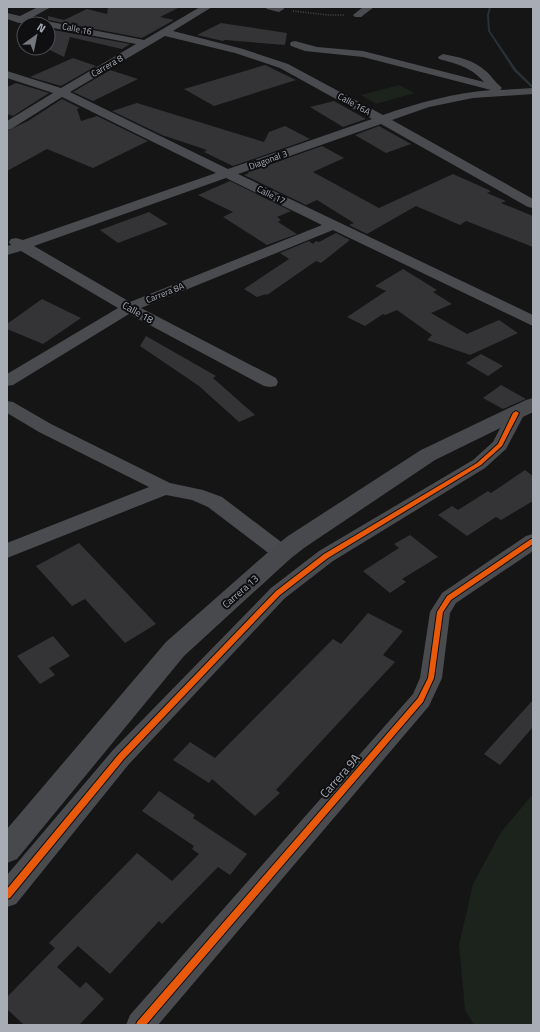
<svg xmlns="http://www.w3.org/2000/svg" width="540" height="1032" viewBox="0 0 540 1032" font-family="'Titillium Web',sans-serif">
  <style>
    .green { fill: #1c221c }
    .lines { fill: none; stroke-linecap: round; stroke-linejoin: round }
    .stream { fill: #293136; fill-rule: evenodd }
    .building { fill: #343436 }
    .path { stroke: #4b4c4f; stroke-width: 1.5; stroke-dasharray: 1 1.5; stroke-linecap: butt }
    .street { fill: #494b4e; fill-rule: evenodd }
    .secondary { fill: #48494c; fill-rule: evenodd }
    .cycleway-casing { stroke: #0f0f11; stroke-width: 2 }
    .cycleway { fill: #e8590c; fill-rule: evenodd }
    .labels { text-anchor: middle; stroke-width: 4; stroke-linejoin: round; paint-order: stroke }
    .far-street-label { font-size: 9px; fill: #a7acb5; stroke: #0f0f11 }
    .street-label { font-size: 10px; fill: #a7acb5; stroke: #0f0f11 }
    .near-street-label { font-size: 12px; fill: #a7acb5; stroke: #0f0f11 }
  </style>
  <rect width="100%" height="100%" fill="#151515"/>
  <!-- green -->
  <g class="green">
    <path d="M399,85L415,93L376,104L361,95Z"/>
    <path d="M533,794V1025H474L465,1010L459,945L473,884L501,832Z"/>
  </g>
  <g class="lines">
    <!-- stream -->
    <path class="stream" d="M489,7H491L489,15L490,31L516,69L533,86V89L514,71L488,31L487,15Z"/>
  </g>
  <!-- building -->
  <g class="building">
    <path d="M108,7H180L160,17L174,20L142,38L48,20V16L64,20L87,9L107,14Z"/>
    <path d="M221,23L287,33L285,45L225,40L223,41L197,35Z"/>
    <path d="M48,29L130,44L122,49L70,37L64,57L48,49Z"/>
    <path d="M73,58L96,66L61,86L30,77Z"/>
    <path d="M265,65L296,80L214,106L184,89Z"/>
    <path d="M110,70L138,79L93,101L73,92Z"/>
    <path d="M16,83L49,93L13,116L7,114V87Z"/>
    <path d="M62,99L80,108L77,109L81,121L97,116L148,141L93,168L47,149L7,171V131L28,121Z"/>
    <path d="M334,101L366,119L343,127L310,107Z"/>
    <path d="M137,103L264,142L269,132L285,126L310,139L233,166L204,152L207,150L162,135L112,111Z"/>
    <path d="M379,126L411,144L386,153L355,135Z"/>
    <path d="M322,146L344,158L313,172L379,208L453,174L491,191L487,193L506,201L501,203L533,216V247L466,221L460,225L416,206L367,234L349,225L354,223L317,200L306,205L244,175L249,173L248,172Z"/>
    <path d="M230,181L291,211L277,217L281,220L278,222L297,234L267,245L223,217L233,212L198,195Z"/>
    <path d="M149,212L168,224L118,243L100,230Z"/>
    <path d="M336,233L350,240L321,263L316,261L267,295L266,294L257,297L244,289L289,259L280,253L309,241L313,244L316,241L319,242Z"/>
    <path d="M403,269L437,290L433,292L452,304L431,313L467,334L499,320L518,333L470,355L427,340L432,335L397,310L385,315L383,314L365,326L347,317L386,291L375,286Z"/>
    <path d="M42,299L81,318L43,344L7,329V324Z"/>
    <path d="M146,336L216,376L213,378L255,415L239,422L199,386L140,346Z"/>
    <path d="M481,354L503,366L488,376L466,363Z"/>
    <path d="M501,385L526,399L503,409L483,398Z"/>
    <path d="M525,470L533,476V501L501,520L496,517L467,536L438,515L452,506L458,510L488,491L491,493Z"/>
    <path d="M410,535L438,557L402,579L406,582L390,593L363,571L399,548L394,544Z"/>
    <path d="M79,543L156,624L125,643L85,599L72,606L36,566Z"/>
    <path d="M368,613L403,631L383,655L395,662L276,790L280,793L255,816L212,779L209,783L173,760L190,742L215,758L333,639L341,644Z"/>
    <path d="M53,636L70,656L49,668L55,675L40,684L17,656Z"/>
    <path d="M533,700V727L500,765L484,754Z"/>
    <path d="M159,791L195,815L193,818L247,854L230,875L218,867L162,924L159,921L110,974L78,946L57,967L80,988L86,982L104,999L79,1025H24L7,1009V997L55,948L49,943L137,853L172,881L199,854L192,849L194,846L142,811Z"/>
  </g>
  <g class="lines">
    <!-- path -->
    <path class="path" d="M293,11L328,15H344"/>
    <!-- street -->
    <g class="street">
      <path d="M38,7H51L31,18L144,40L200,7H212L173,31L243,49L288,64L383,115C418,103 453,93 491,90L363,57L305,51L291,46L290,44L291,42L295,41L317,47L363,51L484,82C471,67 457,64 439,59L438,57L443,54C459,57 474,60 487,72C491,76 495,82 500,86L502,88L500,90L533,88V94L473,98L429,107L392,120L533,199V208L528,207L381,124L238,174L533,315V326L333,230L141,308L276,378L278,382L276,386L270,387L264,386L129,314L13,385L7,386V374L118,308L21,251L7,255V246L11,245L9,242L11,239L16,238L23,240L216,173L62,97L11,129L7,130V121L53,93L7,78V71L61,88L136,44L48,27V24L19,23L7,19V13L20,16ZM165,36L235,53L280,68L372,119L228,169L70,92ZM226,178L322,225L130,302L34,246Z"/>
      <path d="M265,7H283L284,9L279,12L267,9Z"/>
      <path d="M363,7H374L361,17H355L353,15Z"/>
      <path d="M7,401L13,402L51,424L170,483L203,490L222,497L289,548L292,553L289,558L282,560L275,558L208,507L192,500L166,495L7,558V543L149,487L39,432L7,413Z"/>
      <path d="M516,408L522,409L525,413L506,449L485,468L333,561L285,598L129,764L16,904L7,907V875L113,750L271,588L319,551L473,460L493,442L510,409Z"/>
      <path d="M533,534V551L456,603L450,613L442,678L429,706L158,1025H126L130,1015L413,694L420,678L430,612L442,593L526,536Z"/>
    </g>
    <!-- secondary -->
    <path class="secondary" d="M533,398V412L435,460L304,548L290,559L184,656L17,859L7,863V829L166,642L274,547L288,536L421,450L526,400Z"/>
    <!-- cycleway casing -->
    <g class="cycleway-casing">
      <g id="cycleway">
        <path d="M516,411L519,413L502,446L481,465L328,558L280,595L124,759L10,898L7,899V889L118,755L276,591L324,554L477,463L498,444L513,413Z"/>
        <path d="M531,539H533V544L451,600L443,612L434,678L423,702L146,1025H136L137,1022L418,698L428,678L437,612L447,596Z"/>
      </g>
    </g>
    <!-- cycleway -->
    <use href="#cycleway" class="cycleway"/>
  </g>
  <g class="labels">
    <!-- far-street labels -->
    <g class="far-street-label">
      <text transform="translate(77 29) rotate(11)" y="3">Calle 16</text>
      <text transform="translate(107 66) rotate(-30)" y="3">Carrera 8</text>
      <text transform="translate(354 104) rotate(29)" y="3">Calle 16A</text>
      <text transform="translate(268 160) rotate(-20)" y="3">Diagonal 3</text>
      <text transform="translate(271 195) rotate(26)" y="3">Calle 17</text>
      <text transform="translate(165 293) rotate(-22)" y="3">Carrera 8A</text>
    </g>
    <!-- street labels -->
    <g class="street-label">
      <text transform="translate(138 312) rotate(29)" y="4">Calle 18</text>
      <text transform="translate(240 591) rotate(-42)" y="4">Carrera 13</text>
    </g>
    <!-- near-street labels -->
    <g class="near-street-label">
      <text transform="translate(340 776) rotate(-49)" y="4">Carrera 9A</text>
    </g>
  </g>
  <!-- border -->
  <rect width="540" height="1032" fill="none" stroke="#a7acb5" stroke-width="16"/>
  <!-- north arrow -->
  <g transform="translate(36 36) rotate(33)"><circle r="19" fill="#0f0f11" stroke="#4c4e53"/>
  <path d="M0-3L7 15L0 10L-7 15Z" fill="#74777d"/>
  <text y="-6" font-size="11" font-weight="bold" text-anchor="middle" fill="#a7acb5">N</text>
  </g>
</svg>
